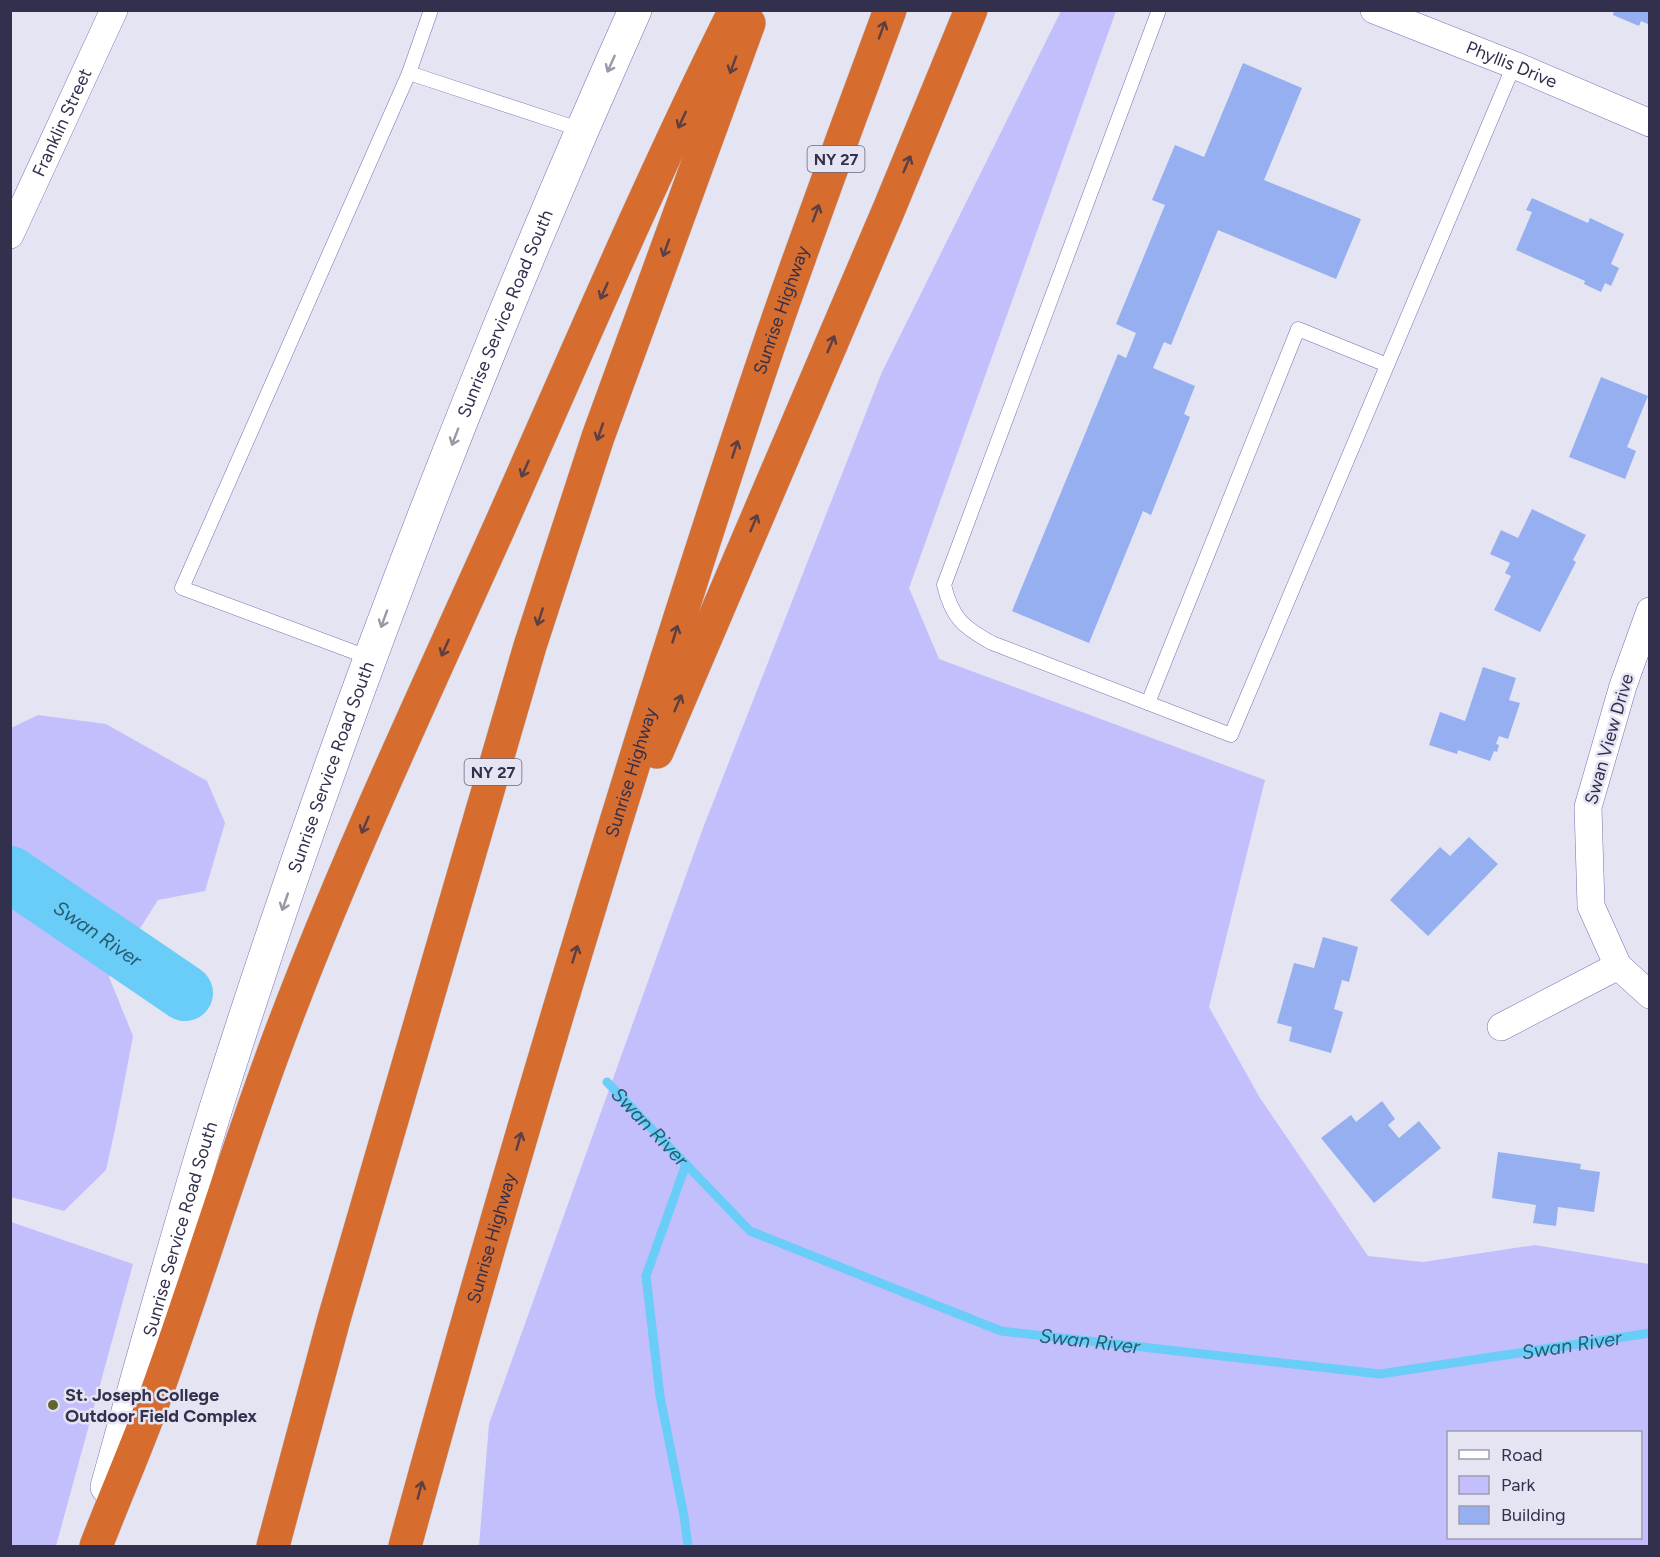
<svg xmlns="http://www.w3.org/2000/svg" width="1660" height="1557" viewBox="0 0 1660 1557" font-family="Figtree,sans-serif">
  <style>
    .green { fill: #c3bffc; fill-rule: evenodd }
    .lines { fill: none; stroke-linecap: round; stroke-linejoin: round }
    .stream { stroke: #69cdf7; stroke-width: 9 }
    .river { stroke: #69cdf7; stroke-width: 56 }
    .building { fill: #95aff1 }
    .service-casing { stroke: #7770b2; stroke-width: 15 }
    .minor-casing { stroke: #7770b2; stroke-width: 28 }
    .secondary-casing { stroke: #7770b2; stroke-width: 34 }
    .motorway-casing { stroke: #c2c1ca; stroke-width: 34 }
    .service { stroke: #fff; stroke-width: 14 }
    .minor { stroke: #fff; stroke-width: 27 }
    .secondary { stroke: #fff; stroke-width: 33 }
    .motorway { stroke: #d66c2e; stroke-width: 33 }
    .oneway { stroke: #5c3f45 }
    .oneway2 { stroke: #9998a6 }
    .poi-dot { fill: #666531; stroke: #e5e4f3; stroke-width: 2 }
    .labels { text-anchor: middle; stroke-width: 5; stroke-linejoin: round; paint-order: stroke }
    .shield { fill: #e5e4f3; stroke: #68667f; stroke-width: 1.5 }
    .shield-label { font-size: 16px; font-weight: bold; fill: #33304d }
    .street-label { font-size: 18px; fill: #33304d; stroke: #e5e4f3 }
    .poi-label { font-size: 18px; font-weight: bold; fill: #33304d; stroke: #e5e4f3; text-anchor: start }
    .water-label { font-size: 20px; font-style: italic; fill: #275d73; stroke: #e5e4f3 }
  </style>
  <rect width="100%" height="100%" fill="#e5e4f3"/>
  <!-- green -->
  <g class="green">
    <path d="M1061,11H1116L909,588L939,659L1265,780L1209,1007L1260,1098L1368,1256L1423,1262L1535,1245L1649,1264V1546H479L489,1424L703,828L882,372ZM1448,1432H1640V1538H1448Z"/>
    <path d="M38,715L106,724L207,781L225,823L205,891L158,900L109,977L133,1036L116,1125L106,1170L64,1211L11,1197V728Z"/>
    <path d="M11,1222L133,1264L56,1546H11Z"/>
  </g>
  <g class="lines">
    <!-- stream -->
    <g class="stream">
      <path id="s1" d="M607,1082L750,1231L1001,1331L1380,1374L1650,1333"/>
      <path d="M686,1164L646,1276L660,1396L684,1516L688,1546"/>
    </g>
    <!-- river -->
    <path class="river" id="s2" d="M10,874L185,993"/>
  </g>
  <!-- building -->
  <g class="building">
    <path d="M1614,10H1650V25L1641,21L1639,26L1613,15Z"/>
    <path d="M1243,63L1302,88L1264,180L1361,219L1336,279L1218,230L1171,345L1164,342L1153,368L1195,386L1184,414L1190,417L1151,515L1143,511L1089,643L1012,611L1118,354L1126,358L1136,333L1116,324L1165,205L1152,200L1175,145L1204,157Z"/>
    <path d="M1532,198L1588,223L1590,218L1624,234L1611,264L1619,268L1611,286L1605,283L1601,292L1584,284L1585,281L1516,250L1532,212L1526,210Z"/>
    <path d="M1601,377L1648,396L1627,447L1636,451L1625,479L1569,457Z"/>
    <path d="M1532,509L1586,535L1573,560L1576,562L1540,632L1494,610L1511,576L1505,573L1510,563L1490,554L1501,530L1518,538Z"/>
    <path d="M1483,667L1516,678L1509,700L1520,703L1508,739L1499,736L1496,744L1499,745L1497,752L1494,751L1490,761L1458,750L1457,754L1429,745L1440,712L1465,721Z"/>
    <path d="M1469,837L1498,864L1428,936L1390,900L1440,847L1450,856Z"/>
    <path d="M1323,937L1358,947L1349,982L1342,980L1334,1009L1343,1012L1331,1053L1289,1041L1292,1027L1277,1023L1294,963L1314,968Z"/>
    <path d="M1382,1101L1395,1119L1388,1125L1399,1138L1419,1121L1441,1148L1374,1203L1321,1138L1351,1115L1356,1122Z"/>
    <path d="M1498,1152L1581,1164L1580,1169L1600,1172L1594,1212L1558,1207L1556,1226L1533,1223L1536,1205L1492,1198Z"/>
  </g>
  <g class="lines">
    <!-- service casing -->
    <g class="service-casing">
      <g id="service">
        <path d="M1159,10L944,585C952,618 963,627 992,643L1231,735L1514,65"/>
        <path d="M409,73L582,130"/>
        <path d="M370,658L182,588L409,73L431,10"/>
        <path d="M1148,703L1298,329L1387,365"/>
      </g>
    </g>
    <!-- minor casing -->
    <g class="minor-casing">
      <g id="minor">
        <path id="s3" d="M1374,10L1514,65L1650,123"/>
        <path id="s4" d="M10,235L114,10"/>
        <path d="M1650,611L1623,686L1588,807L1591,906L1618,966L1650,995"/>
        <path d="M1501,1027L1618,966"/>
      </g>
    </g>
    <!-- secondary casing -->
    <g class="secondary-casing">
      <g id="secondary">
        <path id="s5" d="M107,1487C142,1361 177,1234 216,1108C334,734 475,368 635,10"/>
      </g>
    </g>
    <!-- motorway casing -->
    <g class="motorway-casing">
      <g id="motorway">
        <path d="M657,752L889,209L971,10"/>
        <path d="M96,1546C118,1489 143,1433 163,1375C204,1259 239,1142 283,1027C347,858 425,693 499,528C576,355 650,180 735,10"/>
        <path d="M273,1546L334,1319L530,646L598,437L749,23"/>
        <path id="s6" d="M405,1546C481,1268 563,991 649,715C692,579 735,442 782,307C817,208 853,109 890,10"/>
      </g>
    </g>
    <!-- service -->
    <use href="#service" class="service"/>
    <!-- minor -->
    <use href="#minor" class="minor"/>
    <!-- secondary -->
    <use href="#secondary" class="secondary"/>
    <!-- motorway -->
    <use href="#motorway" class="motorway"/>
  </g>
  <!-- one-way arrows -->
  <defs><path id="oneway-shaft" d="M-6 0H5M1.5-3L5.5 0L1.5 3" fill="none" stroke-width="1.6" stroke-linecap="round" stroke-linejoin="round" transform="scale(1.5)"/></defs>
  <g class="oneway">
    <use href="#oneway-shaft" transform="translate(882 30) rotate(-70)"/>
    <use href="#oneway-shaft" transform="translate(733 65) rotate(110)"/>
    <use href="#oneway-shaft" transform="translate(682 120) rotate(115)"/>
    <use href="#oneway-shaft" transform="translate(907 164) rotate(-67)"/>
    <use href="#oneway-shaft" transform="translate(816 213) rotate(-70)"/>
    <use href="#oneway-shaft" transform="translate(666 248) rotate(110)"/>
    <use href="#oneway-shaft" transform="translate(604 291) rotate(114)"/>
    <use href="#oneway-shaft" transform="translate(831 344) rotate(-67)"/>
    <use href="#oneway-shaft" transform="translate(600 432) rotate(109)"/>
    <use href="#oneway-shaft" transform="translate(735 449) rotate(-72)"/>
    <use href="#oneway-shaft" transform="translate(525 469) rotate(114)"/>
    <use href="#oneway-shaft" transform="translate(754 523) rotate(-67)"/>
    <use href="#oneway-shaft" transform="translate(540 617) rotate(108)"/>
    <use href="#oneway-shaft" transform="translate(675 634) rotate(-73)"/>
    <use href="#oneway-shaft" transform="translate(445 648) rotate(114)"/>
    <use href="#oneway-shaft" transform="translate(678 703) rotate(-67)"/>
    <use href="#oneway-shaft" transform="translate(365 825) rotate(113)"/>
    <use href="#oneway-shaft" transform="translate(575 954) rotate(-73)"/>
    <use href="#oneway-shaft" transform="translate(519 1141) rotate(-74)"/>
    <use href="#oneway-shaft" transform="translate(420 1490) rotate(-75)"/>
  </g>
  <g class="oneway2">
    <use href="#oneway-shaft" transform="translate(611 64) rotate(114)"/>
    <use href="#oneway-shaft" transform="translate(455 437) rotate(111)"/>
    <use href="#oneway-shaft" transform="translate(384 619) rotate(110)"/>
    <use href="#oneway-shaft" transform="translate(285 902) rotate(109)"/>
  </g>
  <!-- markers -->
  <circle class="poi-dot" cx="53" cy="1405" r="6"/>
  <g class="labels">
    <!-- shield labels -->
    <g class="shield">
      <rect x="807.5" y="146" width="57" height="26" rx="4.5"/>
      <rect x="464.5" y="759" width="57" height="26" rx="4.5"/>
    </g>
    <g class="shield-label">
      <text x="836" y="165">NY 27</text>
      <text x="493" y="778">NY 27</text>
    </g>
    <!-- street labels -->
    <g class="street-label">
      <text dy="6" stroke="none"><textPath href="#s3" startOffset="148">Phyllis Drive</textPath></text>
      <text dy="6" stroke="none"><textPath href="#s4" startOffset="124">Franklin Street</textPath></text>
      <text dy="6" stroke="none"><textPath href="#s6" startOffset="1292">Sunrise Highway</textPath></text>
      <text dy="6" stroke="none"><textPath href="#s5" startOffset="1240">Sunrise Service Road South</textPath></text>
      <text transform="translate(1609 739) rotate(-74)" y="6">Swan View Drive</text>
      <text dy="6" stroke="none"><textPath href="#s5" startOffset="754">Sunrise Service Road South</textPath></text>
      <text dy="6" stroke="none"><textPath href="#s6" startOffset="806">Sunrise Highway</textPath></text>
      <text dy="6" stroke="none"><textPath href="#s5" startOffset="268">Sunrise Service Road South</textPath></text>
      <text dy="6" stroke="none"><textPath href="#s6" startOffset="320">Sunrise Highway</textPath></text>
    </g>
    <!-- poi labels -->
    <g class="poi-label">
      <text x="65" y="1401">St. Joseph College<tspan x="65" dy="21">Outdoor Field Complex</tspan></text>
    </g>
    <!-- water labels -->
    <g class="water-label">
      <text dy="7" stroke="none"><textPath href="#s2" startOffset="106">Swan River</textPath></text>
      <text dy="7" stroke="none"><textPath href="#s1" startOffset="62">Swan River</textPath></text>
      <text dy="7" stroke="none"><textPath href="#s1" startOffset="566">Swan River</textPath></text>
      <text dy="7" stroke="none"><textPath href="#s1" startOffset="1052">Swan River</textPath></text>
    </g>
  </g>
  <!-- border -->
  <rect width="1660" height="1557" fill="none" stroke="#33304d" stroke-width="24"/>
  <!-- legend -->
  <rect x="1447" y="1431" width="195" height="108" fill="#e5e4f3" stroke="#9e9cb1" stroke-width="1.5"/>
  <rect x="1459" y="1450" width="30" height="9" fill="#ffffff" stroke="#9e9cb1" stroke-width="1.5"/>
  <text x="1501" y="1461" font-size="18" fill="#33304d">Road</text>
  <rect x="1459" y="1476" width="30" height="18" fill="#c3bffc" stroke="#9e9cb1" stroke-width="1.5"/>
  <text x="1501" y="1491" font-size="18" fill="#33304d">Park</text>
  <rect x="1459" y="1506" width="30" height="18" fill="#95aff1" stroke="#9e9cb1" stroke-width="1.5"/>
  <text x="1501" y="1521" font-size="18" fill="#33304d">Building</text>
</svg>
